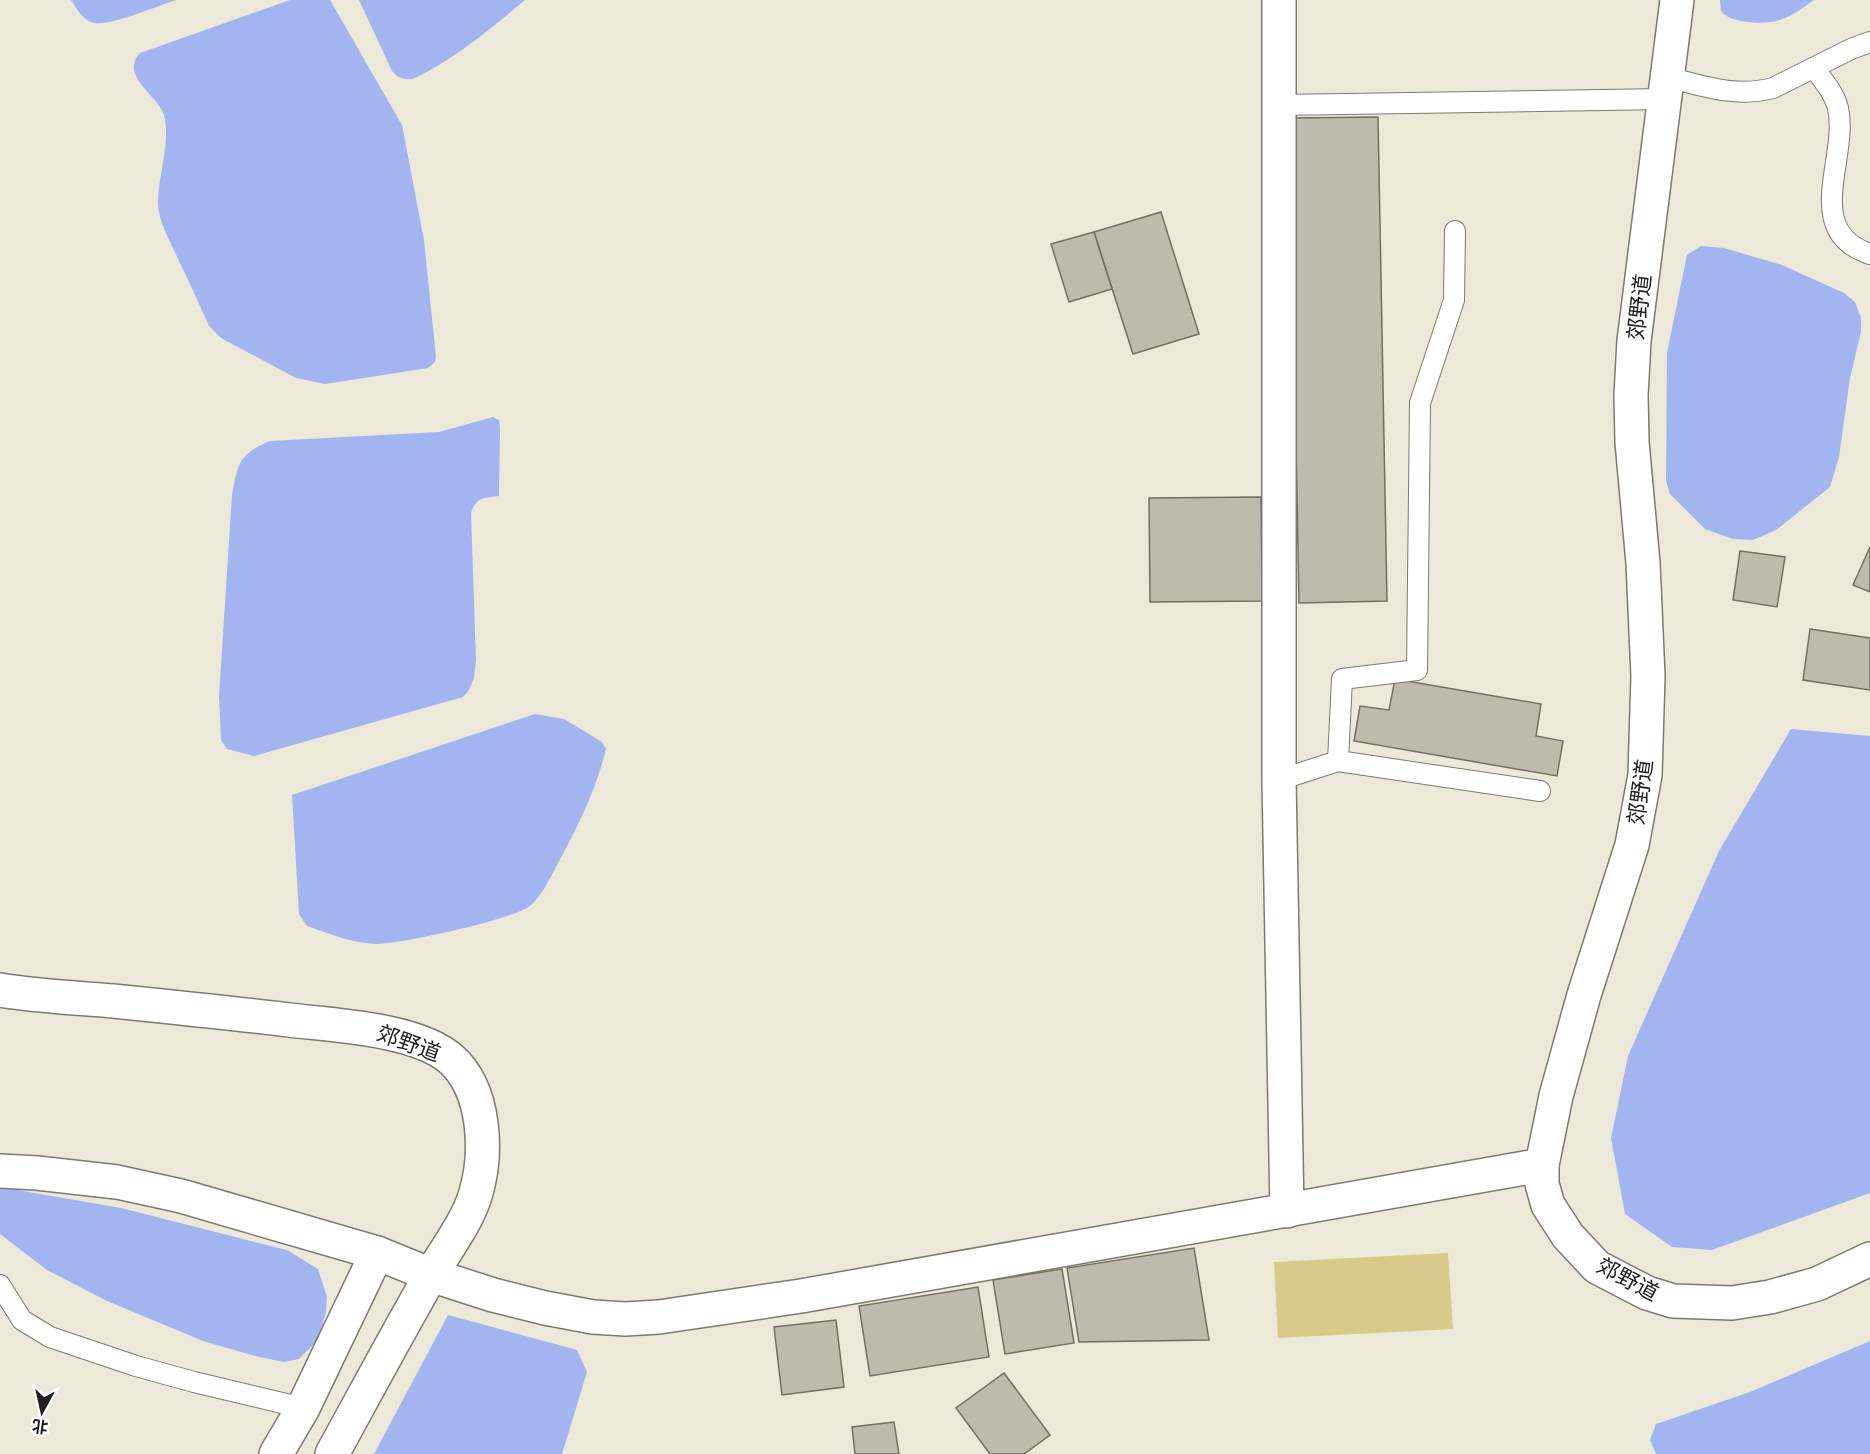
<svg xmlns="http://www.w3.org/2000/svg" width="1870" height="1454" viewBox="0 0 1870 1454" font-family="'Sofia Sans Condensed','Noto Sans SC',sans-serif">
  <style>
    .green { fill: #d8ca89 }
    .water { fill: #a2b5f0 }
    .building { fill: #bdbbac; stroke: #727062; stroke-width: 1.5 }
    .lines { fill: none; stroke-linecap: round; stroke-linejoin: round }
    .lane-casing { stroke: #7d7a6c; stroke-width: 22 }
    .street-casing { stroke: #7d7a6c; stroke-width: 36 }
    .lane { stroke: #fff; stroke-width: 20 }
    .street { stroke: #fff; stroke-width: 33 }
    .labels { text-anchor: middle; stroke-width: 4.5; stroke-linejoin: round; paint-order: stroke }
    .street-label { font-size: 22px; fill: #21201a; stroke: #fff }
  </style>
  <rect width="100%" height="100%" fill="#ece9d9"/>
  <!-- green -->
  <path class="green" d="M1448,1253L1453,1329L1278,1338L1274,1262Z"/>
  <!-- water -->
  <g class="water">
    <path d="M71,0H176C157,6 111,26 94,23C82,20 77,9 71,0Z"/>
    <path d="M290,0H330L402,125L424,240L436,357L435,362L428,368L325,384L296,378L221,338L209,326C199,304 189,281 178,259C171,242 158,222 158,203C158,174 171,143 164,115C158,95 119,76 140,53Z"/>
    <path d="M359,0H525C489,30 455,59 413,79C404,80 398,78 392,71Z"/>
    <path d="M1720,0H1814C1804,7 1792,16 1780,20C1765,25 1731,24 1721,11Z"/>
    <path d="M1701,246L1724,248L1782,265L1844,293L1855,302L1861,318V332L1850,378L1839,457L1830,487L1776,530L1753,540L1733,539L1705,529L1670,494L1666,481L1667,353L1687,255Z"/>
    <path d="M493,417L499,420L500,428L499,496C484,498 476,497 471,513L476,660L474,678L469,690L463,697L254,756L227,749L221,740L219,696L232,495C238,463 239,454 270,441L439,432Z"/>
    <path d="M535,714L564,719L602,742L606,749C596,791 576,830 556,867C549,880 542,895 531,905C517,919 400,944 377,944C352,943 330,934 307,926L299,914L292,795Z"/>
    <path d="M1791,729L1870,736V1193L1712,1250L1672,1247L1625,1214L1611,1138L1628,1056L1719,851Z"/>
    <path d="M0,1187L121,1208L287,1250L318,1269L327,1297L326,1312L318,1340L299,1359L284,1362L259,1357L203,1341L107,1301L47,1270L0,1234Z"/>
    <path d="M448,1315L577,1350L587,1372L562,1454H374Z"/>
    <path d="M1870,1341V1454H1656L1650,1440L1656,1424L1750,1392Z"/>
  </g>
  <!-- building -->
  <g class="building">
    <path d="M1378,117L1387,601L1299,603L1290,118Z"/>
    <path d="M1161,212L1199,334L1133,354L1094,232Z"/>
    <path d="M1094,232L1112,289L1069,302L1051,244Z"/>
    <path d="M1261,497L1262,601L1150,602L1149,498Z"/>
    <path d="M1870,547V592L1853,585Z"/>
    <path d="M1740,551L1785,557L1777,607L1733,600Z"/>
    <path d="M1810,629L1870,638V690L1803,680Z"/>
    <path d="M1395,679L1541,704L1536,736L1563,741L1557,776L1354,741L1360,706L1389,710Z"/>
    <path d="M1194,1248L1209,1340L1079,1342L1067,1268Z"/>
    <path d="M1062,1269L1074,1343L1005,1354L993,1280Z"/>
    <path d="M978,1287L989,1357L870,1376L859,1306Z"/>
    <path d="M836,1320L844,1387L782,1395L774,1327Z"/>
    <path d="M1004,1373L1050,1435L1024,1454H990L956,1408Z"/>
    <path d="M894,1422L899,1454H855L852,1427Z"/>
  </g>
  <g class="lines">
    <!-- lane casing -->
    <g class="lane-casing">
      <g id="lane">
        <path d="M1814,68C1823,80 1834,93 1838,108C1849,158 1801,231 1870,254"/>
        <path d="M1667,77C1703,86 1736,98 1773,88L1851,49L1870,42"/>
        <path d="M1278,105L1664,99"/>
        <path d="M1338,761L1342,679L1417,670L1420,403L1454,300L1455,231"/>
        <path d="M1279,780L1338,761L1540,791"/>
        <path d="M0,1285L22,1320L50,1337L136,1366L194,1382L303,1408"/>
      </g>
    </g>
    <!-- street casing -->
    <g class="street-casing">
      <g id="street">
        <path d="M1279,0V780L1287,1211"/>
        <path d="M1677,0L1634,341L1631,395L1632,442L1643,563L1648,676L1645,775L1632,845L1584,995L1556,1096L1542,1165V1184L1548,1205L1568,1236L1597,1267L1647,1293L1673,1301L1732,1303L1770,1297L1817,1284L1870,1259"/>
        <path d="M0,990C37,996 76,998 113,1001C172,1007 231,1013 289,1020C333,1025 417,1029 451,1059C486,1090 488,1154 475,1196C466,1224 446,1249 431,1275C397,1334 365,1394 332,1454"/>
        <path d="M0,1171L37,1173L117,1182L181,1196L377,1253L431,1275L493,1295L545,1308L593,1317L625,1319L659,1317L801,1296L1542,1165"/>
        <path d="M276,1454L303,1408L377,1253"/>
      </g>
    </g>
    <!-- lane -->
    <use href="#lane" class="lane"/>
    <!-- street -->
    <use href="#street" class="street"/>
  </g>
  <g class="labels">
    <!-- street labels -->
    <g class="street-label">
      <text transform="translate(1639 307) rotate(-83)" y="8">郊野道</text>
      <text transform="translate(1640 792) rotate(-82)" y="8">郊野道</text>
      <text transform="translate(409 1043) rotate(20)" y="8">郊野道</text>
      <text transform="translate(1628 1279) rotate(28)" y="8">郊野道</text>
    </g>
  </g>
  <!-- north arrow -->
  <g transform="translate(42 1412) rotate(188)" stroke="#ffffff" stroke-width="4.5" paint-order="stroke">
  <path d="M0-4.5L10 22L0 15L-10 22Z" fill="#21201a"/>
  <text y="-9" font-size="16" font-weight="bold" text-anchor="middle" fill="#21201a">北</text>
  </g>
</svg>
